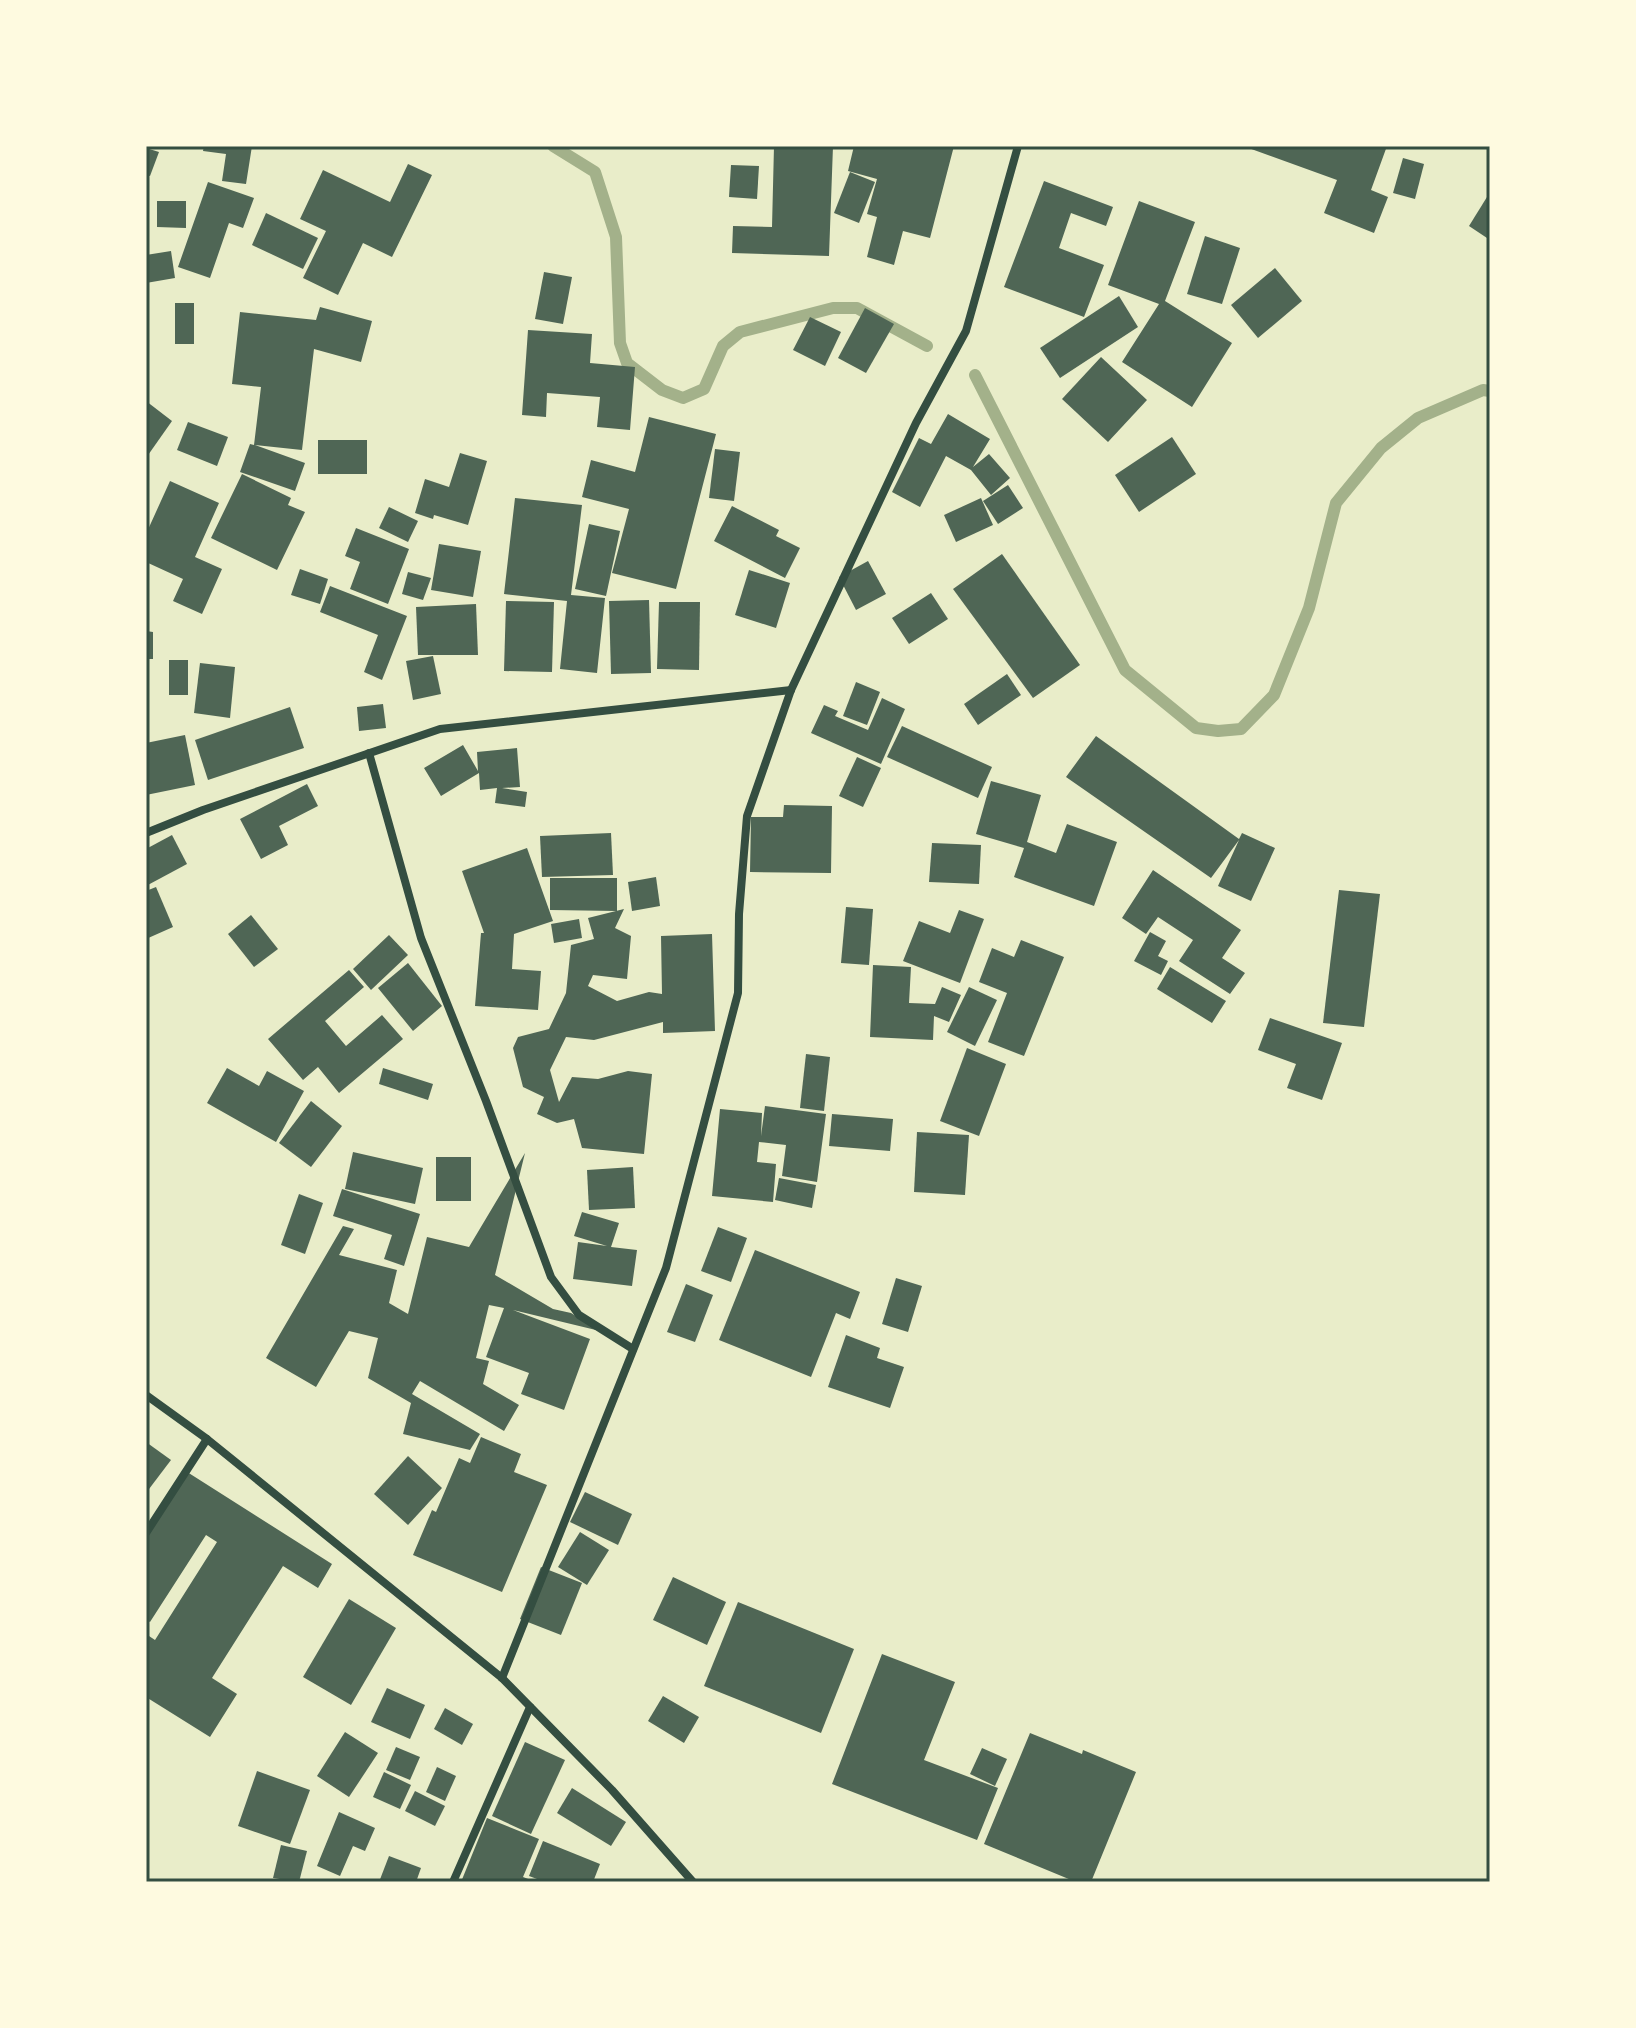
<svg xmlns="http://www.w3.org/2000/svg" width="1636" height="2028" viewBox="0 0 1636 2028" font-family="'PT Sans',sans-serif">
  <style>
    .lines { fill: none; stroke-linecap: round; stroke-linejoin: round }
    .stream { stroke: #a3b18a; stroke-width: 12 }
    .building { fill: #4f6655 }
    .minor { stroke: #344e41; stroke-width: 8 }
    .neatline { fill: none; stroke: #344e41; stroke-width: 3 }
  </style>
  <rect width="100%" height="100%" fill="#e9edc9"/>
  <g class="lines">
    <!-- stream -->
    <g class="stream">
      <path d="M553,146L595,172L616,237L620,343L627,363L662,390L683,398L704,389L723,346L740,332L833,308H857L927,346"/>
      <path d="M975,375L1125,670L1196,728L1218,731L1241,729L1274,695L1309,608L1336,503L1381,448L1418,418L1483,390L1490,391"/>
    </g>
  </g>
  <!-- building -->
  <g class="building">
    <path d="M204,146H252L246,184L222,181L226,154L203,151Z"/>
    <path d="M774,146H833L829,256L732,253L733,226L772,227Z"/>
    <path d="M854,146H954L930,238L903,231L894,265L867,257L877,217L867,214L877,179L848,171Z"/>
    <path d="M1243,146H1387L1371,190L1388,197L1374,233L1324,213L1337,180Z"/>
    <path d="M146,148L159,152L150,176L146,175Z"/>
    <path d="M1403,158L1424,164L1415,199L1393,193Z"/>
    <path d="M408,164L432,175L392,257L363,243L338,295L303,278L326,231L300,219L323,170L390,202Z"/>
    <path d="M731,165L759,166L757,199L729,197Z"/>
    <path d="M850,172L875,182L859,223L834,213Z"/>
    <path d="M1044,181L1113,207L1106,226L1071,213L1059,248L1104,265L1084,317L1004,287Z"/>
    <path d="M208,182L254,198L243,228L229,223L210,278L178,267Z"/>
    <path d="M1487,197L1490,199V240L1469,226Z"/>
    <path d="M157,201H186V228L157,227Z"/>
    <path d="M1139,201L1195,222L1165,301L1232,343L1192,407L1122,362L1159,304L1108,285Z"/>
    <path d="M266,213L318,238L303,269L252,245Z"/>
    <path d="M1205,236L1240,248L1222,304L1187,294Z"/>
    <path d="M171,251L175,278L146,283V255Z"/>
    <path d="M1275,268L1302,301L1258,338L1231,305Z"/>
    <path d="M544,272L572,277L563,324L535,319Z"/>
    <path d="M1119,296L1138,327L1060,378L1040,348Z"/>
    <rect x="175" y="303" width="19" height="41"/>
    <path d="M320,307L372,321L361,362L314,349L302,450L255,445L305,463L295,491L240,472L250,444L254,445L261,387L232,384L240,312L316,320Z"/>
    <path d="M865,308L894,324L866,373L838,358Z"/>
    <path d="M810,317L841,332L825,366L793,350Z"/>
    <path d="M528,330L592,334L590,363L635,367L630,430L597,427L600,397L547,393L546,417L522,415Z"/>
    <path d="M1101,357L1147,400L1108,442L1062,399Z"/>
    <path d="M146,401L172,421L146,458Z"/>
    <path d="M948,414L990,439L973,467L989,454L1010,478L991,495L971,470L946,456L920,507L892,492L919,438L931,444Z"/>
    <path d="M649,417L716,434L676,589L612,573L629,509L582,497L591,460L635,472Z"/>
    <path d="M188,422L228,437L217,466L177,450Z"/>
    <path d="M1172,437L1196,474L1139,512L1115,475Z"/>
    <rect x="318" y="440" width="49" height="34"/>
    <path d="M715,449L740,452L734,501L709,498Z"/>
    <path d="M460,453L487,461L468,525L434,515L433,519L415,513L425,479L449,487Z"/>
    <path d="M242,474L291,498L288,505L305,512L277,570L211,538Z"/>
    <path d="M170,481L219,503L195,557L222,569L202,614L173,601L183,579L146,562V534Z"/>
    <path d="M1008,485L1023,508L998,524L983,501Z"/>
    <path d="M515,498L582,505L571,595L605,598L597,673L560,669L567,601L504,594Z"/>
    <path d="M981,498L993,525L956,542L944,515Z"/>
    <path d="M732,506L779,530L776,536L800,548L785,578L714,541Z"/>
    <path d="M389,507L418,521L408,542L379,528Z"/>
    <path d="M589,524L620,531L606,596L575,589Z"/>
    <path d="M356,528L409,549L388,604L350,589L360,562L345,556Z"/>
    <path d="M439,544L481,551L473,597L431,590Z"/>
    <path d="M1002,554L1080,665L1033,698L953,589Z"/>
    <path d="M868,561L886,594L856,610L839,577Z"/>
    <path d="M300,569L328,579L320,604L291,595Z"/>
    <path d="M749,570L790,583L776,628L735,615Z"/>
    <path d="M408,572L431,578L423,600L402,594Z"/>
    <path d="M330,586L407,616L382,680L364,672L378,635L320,612Z"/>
    <path d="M931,593L948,619L909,644L892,618Z"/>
    <path d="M649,600L651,673L611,674L609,601Z"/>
    <path d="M506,601L554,602L552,672L504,671Z"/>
    <path d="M659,602H700L699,670L657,669Z"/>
    <path d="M476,604L478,655H418L416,607Z"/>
    <path d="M146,631L153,632V659H146Z"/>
    <path d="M433,656L441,694L413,700L406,661Z"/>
    <rect x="169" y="660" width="19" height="35"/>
    <path d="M200,663L235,667L230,718L194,713Z"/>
    <path d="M1007,674L1021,695L978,725L964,704Z"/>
    <path d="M856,682L880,692L867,725L843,716Z"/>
    <path d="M882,698L905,709L881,764L811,733L824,705L838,711L835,716L868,730Z"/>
    <path d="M383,704L386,728L359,731L357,707Z"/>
    <path d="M290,707L304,748L208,780L195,740Z"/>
    <path d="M902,726L992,767L978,798L887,757Z"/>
    <path d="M185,735L195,785L146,795V743Z"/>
    <path d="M1096,736L1239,839L1242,833L1275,848L1251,901L1218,886L1239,840L1211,878L1066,777Z"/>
    <path d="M463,745L478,771L477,752L517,748L520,787L502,788L527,792L525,807L495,803L497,788L480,790L479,773L441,796L424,768Z"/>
    <path d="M857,757L881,768L863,807L839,796Z"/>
    <path d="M991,781L1041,795L1027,842L1056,853L1067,824L1117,842L1094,906L1014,877L1024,848L976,834Z"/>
    <path d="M307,784L318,806L279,826L288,845L261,859L240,819Z"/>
    <path d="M784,805L832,806L831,873L750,872L751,817H783Z"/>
    <path d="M611,833L613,875L542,877L540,836Z"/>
    <path d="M172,835L187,864L146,886V849Z"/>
    <path d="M932,843L981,845L979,884L929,882Z"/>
    <path d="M527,848L553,921L514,934L512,969L541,971L538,1010L475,1006L481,933H484L462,871Z"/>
    <path d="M1153,870L1241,930L1222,958L1245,973L1230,994L1179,961L1193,940L1158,917L1146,934L1122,918Z"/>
    <path d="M656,877L660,906L632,911L628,882Z"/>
    <path d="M550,878H617V911L550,910Z"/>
    <path d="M156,887L173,927L146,939V891Z"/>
    <path d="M1339,890L1380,894L1364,1027L1323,1023Z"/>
    <path d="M846,907L873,909L869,965L841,963Z"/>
    <path d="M624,909L615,928L631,936L627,979L593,975L588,986L617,1001L649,992L662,994L661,936L712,934L715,1031L663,1033V1022L594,1040L566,1037L550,1070L559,1102L572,1077L598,1079L628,1071L652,1074L644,1154L582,1148L574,1119L557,1123L537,1114L544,1097L523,1087L513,1048L518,1037L549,1029L566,993L571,945L594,939L588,918Z"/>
    <path d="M959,910L984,919L960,983L903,961L919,921L950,933Z"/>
    <path d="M251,915L278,949L254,967L228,934Z"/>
    <path d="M579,919L582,938L554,943L551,924Z"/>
    <path d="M1150,932L1166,941L1158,956L1168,961L1161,975L1134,961Z"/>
    <path d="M389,935L408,955L371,990L353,969Z"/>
    <path d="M1021,940L1064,957L1024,1056L988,1042L1007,993L979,982L992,948L1014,957Z"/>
    <path d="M408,963L442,1006L413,1031L378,988Z"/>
    <path d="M873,965L911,967L909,1003L935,1004L942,987L961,995L949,1022L934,1016L933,1040L870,1037Z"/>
    <path d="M1170,967L1226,1001L1212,1023L1157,989Z"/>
    <path d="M349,970L364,987L325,1021L346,1046L382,1015L403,1039L339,1093L318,1067L303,1080L268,1039Z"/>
    <path d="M969,987L997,1000L975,1046L947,1032Z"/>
    <path d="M1270,1018L1342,1043L1322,1100L1287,1088L1296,1064L1258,1050Z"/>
    <path d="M967,1048L1006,1064L979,1136L940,1121Z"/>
    <path d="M806,1054L830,1057L824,1111L800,1108Z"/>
    <path d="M227,1068L259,1086L267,1071L304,1091L276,1142L207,1103Z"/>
    <path d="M383,1068L433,1084L428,1100L379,1084Z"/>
    <path d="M311,1101L342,1126L311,1167L279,1143Z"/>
    <path d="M765,1106L826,1114L817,1182L782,1176L786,1145L759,1142L757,1162L776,1164L773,1202L712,1196L720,1109L762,1113L761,1136Z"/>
    <path d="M832,1114L893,1119L890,1151L829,1146Z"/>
    <path d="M917,1132L969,1135L965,1195L914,1192Z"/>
    <path d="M353,1152L423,1168L415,1204L345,1189Z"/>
    <path d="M525,1153L495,1275L553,1309L571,1313L600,1331L513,1310L590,1339L564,1410L521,1394L529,1373L486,1357L504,1308L489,1305L476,1358L489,1361L483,1384L519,1405L504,1431L420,1381L412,1394L480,1434L470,1450L403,1434L411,1403L368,1378L378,1338L349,1331L316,1387L266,1358L343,1226L354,1229L339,1255L397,1270L389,1303L408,1314L427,1237L469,1247Z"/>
    <rect x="436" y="1157" width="35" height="44"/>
    <path d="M633,1167L635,1208L589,1210L587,1170Z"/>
    <path d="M779,1178L816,1185L812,1208L775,1200Z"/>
    <path d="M342,1189L420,1214L404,1266L384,1259L392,1235L333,1216Z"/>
    <path d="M299,1194L323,1203L305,1254L281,1245Z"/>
    <path d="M582,1212L619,1223L611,1247L637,1250L632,1286L573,1279L578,1242L607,1246L574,1236Z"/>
    <path d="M718,1227L747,1238L731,1282L701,1271Z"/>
    <path d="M755,1250L860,1292L850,1319L836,1313L811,1377L719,1340Z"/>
    <path d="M896,1278L922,1286L908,1332L882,1324Z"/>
    <path d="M686,1284L713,1295L695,1342L667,1332Z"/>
    <path d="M846,1335L880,1348L877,1358L904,1367L890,1408L828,1387Z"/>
    <path d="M481,1437L521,1454L514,1472L547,1485L502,1592L413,1555L432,1510L436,1512L459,1458L470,1463Z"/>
    <path d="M146,1442L171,1460L146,1493Z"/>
    <path d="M408,1456L442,1488L408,1525L374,1494Z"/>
    <path d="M184,1470L332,1564L318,1588L283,1566L212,1678L237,1694L210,1737L146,1697V1634L155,1640L217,1542L206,1535L150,1622L146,1620V1530Z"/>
    <path d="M585,1492L632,1514L618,1545L570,1522Z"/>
    <path d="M580,1532L609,1550L587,1585L558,1567Z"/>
    <path d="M541,1567L582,1583L561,1635L520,1619Z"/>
    <path d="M673,1577L726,1602L707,1645L653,1620Z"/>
    <path d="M349,1599L396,1628L351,1705L303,1677Z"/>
    <path d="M738,1602L854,1649L821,1733L704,1686Z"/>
    <path d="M882,1654L955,1682L924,1760L998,1788L977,1840L832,1784Z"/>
    <path d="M387,1688L425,1705L410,1739L371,1722Z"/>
    <path d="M663,1696L699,1717L684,1743L648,1721Z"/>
    <path d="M445,1708L473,1724L462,1745L434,1729Z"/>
    <path d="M345,1732L378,1753L349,1797L317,1776Z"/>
    <path d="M1030,1733L1082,1754L1083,1750L1136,1772L1091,1882H1076L984,1844Z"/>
    <path d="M525,1742L565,1760L531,1834L492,1816Z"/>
    <path d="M396,1747L420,1757L410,1780L386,1770Z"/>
    <path d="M982,1748L1007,1759L995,1786L970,1774Z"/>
    <path d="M437,1767L456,1776L445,1801L426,1792Z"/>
    <path d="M257,1771L310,1790L290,1844L238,1826Z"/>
    <path d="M384,1772L411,1785L400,1809L373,1797Z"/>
    <path d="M572,1788L626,1822L611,1846L557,1813Z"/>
    <path d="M415,1791L445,1806L435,1826L405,1811Z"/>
    <path d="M339,1812L375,1828L365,1851L353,1846L340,1876L317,1866Z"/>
    <path d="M487,1818L539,1839L523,1877L536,1882H461Z"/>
    <path d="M543,1841L600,1864L593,1882H545L529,1876Z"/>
    <path d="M281,1845L307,1851L299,1882L273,1878Z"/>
    <path d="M389,1856L421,1868L416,1882H379Z"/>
  </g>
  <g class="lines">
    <!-- minor -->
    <g class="minor">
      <path d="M369,753L421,938L486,1101L551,1277L579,1315L633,1349"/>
      <path d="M146,833L203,810L440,729L791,690"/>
      <path d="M146,1395L207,1439L502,1678L612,1790L693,1882"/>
      <path d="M146,1533L207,1439"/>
      <path d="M502,1678L666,1268L738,993L739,914L747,816L791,690L916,423L966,331L1018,146"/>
      <path d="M453,1882L530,1707"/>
    </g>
  </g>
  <!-- border -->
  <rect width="1636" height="2028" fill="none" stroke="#fefae0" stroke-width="296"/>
  <rect x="148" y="148" width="1340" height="1732" class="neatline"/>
</svg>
